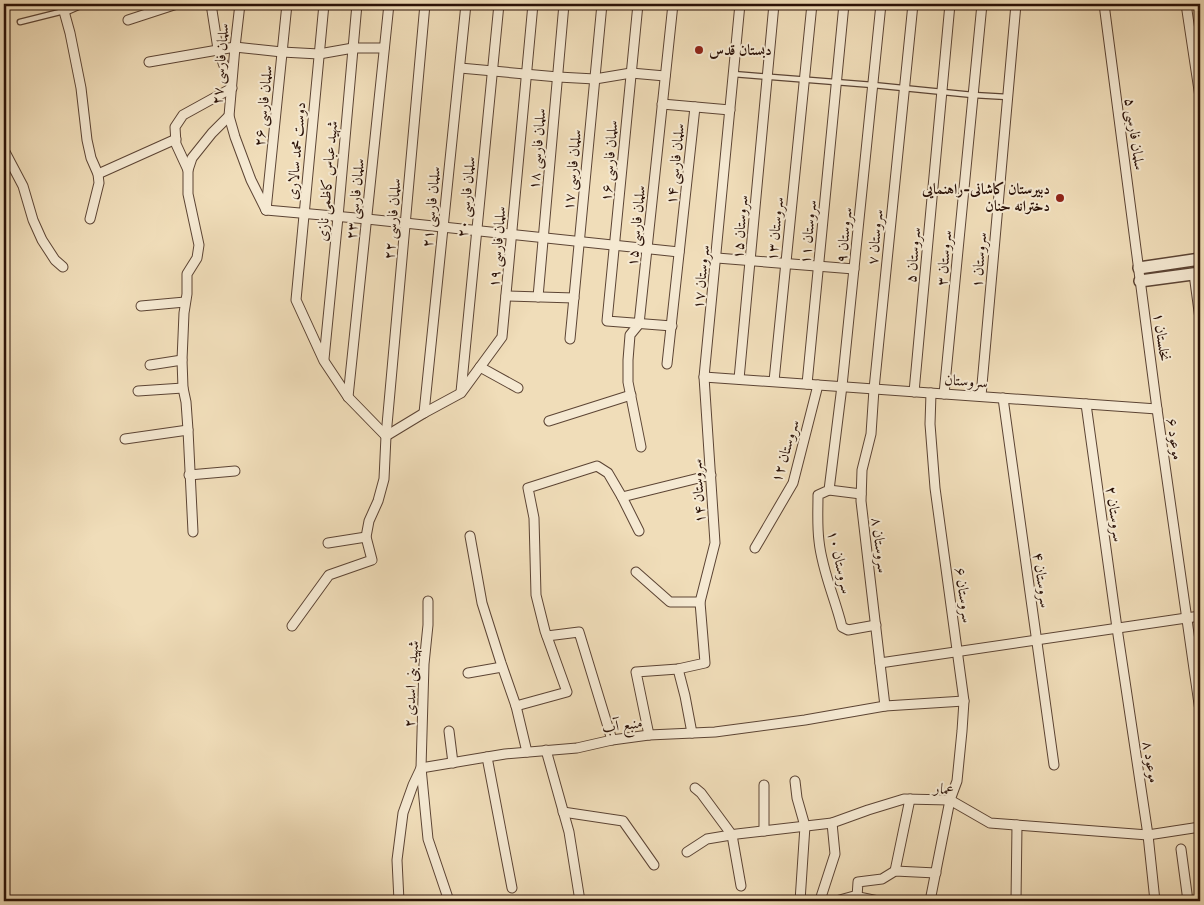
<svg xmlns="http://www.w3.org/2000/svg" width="1204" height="905" viewBox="0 0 1204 905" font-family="'IM FELL English',Amiri,serif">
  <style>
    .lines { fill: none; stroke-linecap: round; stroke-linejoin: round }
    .service-casing { stroke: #5c4434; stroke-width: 7 }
    .minor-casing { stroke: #5c4434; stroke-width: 11 }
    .tertiary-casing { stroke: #5c4434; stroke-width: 14 }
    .service { stroke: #f5e9d2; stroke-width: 4.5 }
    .minor { stroke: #f5e9d2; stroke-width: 9 }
    .tertiary { stroke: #f5e9d2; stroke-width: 11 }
    .poi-dot { fill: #8f2418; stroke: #f5e9d2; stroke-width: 2 }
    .labels { text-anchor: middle; stroke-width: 4; stroke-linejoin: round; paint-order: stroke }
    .poi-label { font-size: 15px; font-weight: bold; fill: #2a1107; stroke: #f5e9d2; text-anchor: start }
    .street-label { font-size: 15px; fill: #2a1107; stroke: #f5e9d2 }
  </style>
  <rect width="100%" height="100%" fill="#f0ddb9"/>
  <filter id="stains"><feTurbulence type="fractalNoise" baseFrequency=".004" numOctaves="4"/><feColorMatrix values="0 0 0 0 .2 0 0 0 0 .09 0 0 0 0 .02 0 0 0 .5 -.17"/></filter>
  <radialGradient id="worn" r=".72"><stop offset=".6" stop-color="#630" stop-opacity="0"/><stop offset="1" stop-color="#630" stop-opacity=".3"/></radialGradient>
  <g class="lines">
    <!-- service casing -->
    <g class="service-casing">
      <g id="service">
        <path d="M20,22L64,11"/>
        <path d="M733,74L873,85L973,95L1008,97"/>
      </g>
    </g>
    <!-- minor casing -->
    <g class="minor-casing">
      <g id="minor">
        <path d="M62,4L70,33L81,88L87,140L91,158L98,174L99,183L90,219"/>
        <path d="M240,4L235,47L229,116L235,137L251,180L266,210"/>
        <path d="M324,4L296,300L324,361L348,397L386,436"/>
        <path d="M638,4L607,321L672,326"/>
        <path d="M1104,4L1157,409L1200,711"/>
        <path d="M1186,4L1200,97"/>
        <path d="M64,11L80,4"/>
        <path d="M128,20L177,4"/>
        <path d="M149,62L235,47L282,52L319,54L353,48H384"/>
        <path d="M460,68L558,77L595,79L631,73L665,76"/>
        <path d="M662,104L730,110"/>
        <path d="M4,150L23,186L33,220L42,240L55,260L63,267"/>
        <path d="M188,170L176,144L175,127L183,115L232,88L218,49L211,4"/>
        <path d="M98,174L176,139"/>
        <path d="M266,210L367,219L679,252"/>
        <path d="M266,210L287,4"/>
        <path d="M717,258L854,269"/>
        <path d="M1194,274L1200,319"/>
        <path d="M506,296L574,298"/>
        <path d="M538,297L564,4"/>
        <path d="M141,306L185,302"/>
        <path d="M570,339L602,4"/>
        <path d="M324,359L338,217L357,4"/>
        <path d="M667,364L695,107"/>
        <path d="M150,365L182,360"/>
        <path d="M480,367L518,388"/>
        <path d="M704,377L1157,409"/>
        <path d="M739,379L774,4"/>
        <path d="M774,381L812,4"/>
        <path d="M807,384L844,4"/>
        <path d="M138,391L183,388"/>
        <path d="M461,392L499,4"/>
        <path d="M914,392L950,4"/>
        <path d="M944,394L982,4"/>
        <path d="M981,396L1016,4"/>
        <path d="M348,397L389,4"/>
        <path d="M1003,398L1054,765"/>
        <path d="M1086,404L1117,628L1148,835L1155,901"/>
        <path d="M424,413L466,4"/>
        <path d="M549,421L631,395"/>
        <path d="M386,436L424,413L461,393L502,337L533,4"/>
        <path d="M125,439L188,430"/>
        <path d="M641,447L628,382V360L630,335L639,324L673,4"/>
        <path d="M189,475L235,471"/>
        <path d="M829,490L861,494"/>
        <path d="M639,531L622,497L711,475"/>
        <path d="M193,532L188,430L186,402L183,388L182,360L184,313L187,294V274L197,258L199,245L188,194V170L192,158L212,133L229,116"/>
        <path d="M470,536L482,603L501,663L516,706L527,752"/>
        <path d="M328,543L366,537"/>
        <path d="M755,548L793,483L818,385"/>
        <path d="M636,572L670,602H700"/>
        <path d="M428,601V625L424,664L421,768L428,839L449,901"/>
        <path d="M876,625L848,630L842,627C835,598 822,571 819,541C817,526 818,510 818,495L829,490L842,386L881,4"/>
        <path d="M292,626L329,575L372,560L366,537L369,521L378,501L384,479L386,436L425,4"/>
        <path d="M547,636L579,632L612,740"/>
        <path d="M880,663L1200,616"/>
        <path d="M678,669L685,696L692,733"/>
        <path d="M468,673L502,667"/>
        <path d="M516,706L567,692L545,631L536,595L534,518L528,488L597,466L608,473L622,497"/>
        <path d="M885,706L861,501L862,470L871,434L874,389L913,4"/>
        <path d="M449,731L453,763"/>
        <path d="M649,735L636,672L678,669L705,663L700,602L715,543L704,377L740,4"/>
        <path d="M546,750L569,832L580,901"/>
        <path d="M487,757L512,888"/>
        <path d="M795,781L797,798L805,826L800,901"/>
        <path d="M764,785V831"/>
        <path d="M695,788L701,793L732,835L741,886"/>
        <path d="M563,812L623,821L654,865"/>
        <path d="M1181,849L1188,901"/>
        <path d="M687,852L707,839L737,834L832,823L868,810L904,799L950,800L990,823L1148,835L1200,827"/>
        <path d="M895,871L910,799"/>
        <path d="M821,897L835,854L832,823"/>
        <path d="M857,897L858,882L882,879L895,871L936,873"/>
        <path d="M399,901L397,860L403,813L413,785L421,768L505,754L577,748L612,740L649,735L715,732L805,720L885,706L964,701"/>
        <path d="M836,901L854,896L878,901"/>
        <path d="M930,901L950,800L957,781L962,731L964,701L935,488L930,424L931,393"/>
        <path d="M1016,901L1017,825"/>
      </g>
    </g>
    <!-- tertiary casing -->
    <g class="tertiary-casing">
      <g id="tertiary">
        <path d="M1139,268L1200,259"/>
        <path d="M1140,281L1200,273"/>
      </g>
    </g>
    <!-- service -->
    <use href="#service" class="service"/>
    <!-- minor -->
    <use href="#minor" class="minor"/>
    <!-- tertiary -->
    <use href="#tertiary" class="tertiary"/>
  </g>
  <!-- markers -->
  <g class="poi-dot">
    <circle cx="699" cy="50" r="5"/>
    <circle cx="1060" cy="198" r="5"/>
  </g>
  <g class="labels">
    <!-- poi labels -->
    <g class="poi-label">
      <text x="709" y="55">دبستان قدس</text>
      <text x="1050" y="194" text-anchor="end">دبیرستان کاشانی-راهنمایی<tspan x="1050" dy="17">دخترانه حنان</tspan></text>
    </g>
    <!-- street labels -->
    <g class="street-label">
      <text transform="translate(220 64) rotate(-85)" y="5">سلمان فارسی ۲۷</text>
      <text transform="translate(263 106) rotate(-84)" y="5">سلمان فارسی ۲۶</text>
      <text transform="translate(1135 134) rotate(82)" y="5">سلمان فارسی ۵</text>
      <text transform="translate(537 149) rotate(-85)" y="5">سلمان فارسی ۱۸</text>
      <text transform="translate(296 151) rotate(-85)" y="5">دوست محمد سالاری</text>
      <text transform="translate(609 161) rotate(-85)" y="5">سلمان فارسی ۱۶</text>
      <text transform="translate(675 164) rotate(-84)" y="5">سلمان فارسی ۱۴</text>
      <text transform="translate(572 170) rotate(-84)" y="5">سلمان فارسی ۱۷</text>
      <text transform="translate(327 181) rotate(-85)" y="5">شهید عباس کاظمی نازی</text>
      <text transform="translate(466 197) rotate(-84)" y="5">سلمان فارسی ۲۰</text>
      <text transform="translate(355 199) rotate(-84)" y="5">سلمان فارسی ۲۳</text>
      <text transform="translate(431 207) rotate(-84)" y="5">سلمان فارسی ۲۱</text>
      <text transform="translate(392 219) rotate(-85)" y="5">سلمان فارسی ۲۲</text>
      <text transform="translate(636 226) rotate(-84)" y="5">سلمان فارسی ۱۵</text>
      <text transform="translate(740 227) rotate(-85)" y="5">سروستان ۱۵</text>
      <text transform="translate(775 229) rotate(-84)" y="5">سروستان ۱۳</text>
      <text transform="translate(808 232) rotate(-84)" y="5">سروستان ۱۱</text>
      <text transform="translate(844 235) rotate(-84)" y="5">سروستان ۹</text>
      <text transform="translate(875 237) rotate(-84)" y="5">سروستان ۷</text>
      <text transform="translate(497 247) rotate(-85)" y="5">سلمان فارسی ۱۹</text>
      <text transform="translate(913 255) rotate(-85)" y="5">سروستان ۵</text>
      <text transform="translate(944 258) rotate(-85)" y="5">سروستان ۳</text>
      <text transform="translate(979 260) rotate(-85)" y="5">سروستان ۱</text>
      <text transform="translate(701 277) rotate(-84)" y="5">سروستان ۱۷</text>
      <text transform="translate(1162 337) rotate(82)" y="5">نخلستان ۱</text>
      <text transform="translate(966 381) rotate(4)" y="5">سروستان</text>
      <text transform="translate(1175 439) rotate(82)" y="5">موعود ۶</text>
      <text transform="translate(785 451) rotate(-73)" y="5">سروستان ۱۲</text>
      <text transform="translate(698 491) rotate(-93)" y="5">سروستان ۱۴</text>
      <text transform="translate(1115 514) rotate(82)" y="5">سروستان ۲</text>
      <text transform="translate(880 545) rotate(83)" y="5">سروستان ۸</text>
      <text transform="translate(840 562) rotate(77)" y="5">سروستان ۱۰</text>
      <text transform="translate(1042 580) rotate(82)" y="5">سروستان ۴</text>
      <text transform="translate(964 595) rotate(82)" y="5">سروستان ۶</text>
      <text transform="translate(411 684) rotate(-87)" y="5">شهید بنی اسدی ۲</text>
      <text transform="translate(622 725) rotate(-8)" y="5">منبع آب</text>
      <text transform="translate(1151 762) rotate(81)" y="5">موعود ۸</text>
      <text transform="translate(944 789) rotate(10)" y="5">عمار</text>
    </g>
  </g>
  <!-- margin -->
  <rect width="1204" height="905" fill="none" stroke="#f0ddb9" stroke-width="20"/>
  <rect x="5" y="5" width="1194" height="895" fill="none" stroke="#2a1107" stroke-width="2.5"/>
  <rect x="10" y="10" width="1184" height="885" fill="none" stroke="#2a1107"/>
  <rect width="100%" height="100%" filter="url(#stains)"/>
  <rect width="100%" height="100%" fill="url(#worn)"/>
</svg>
